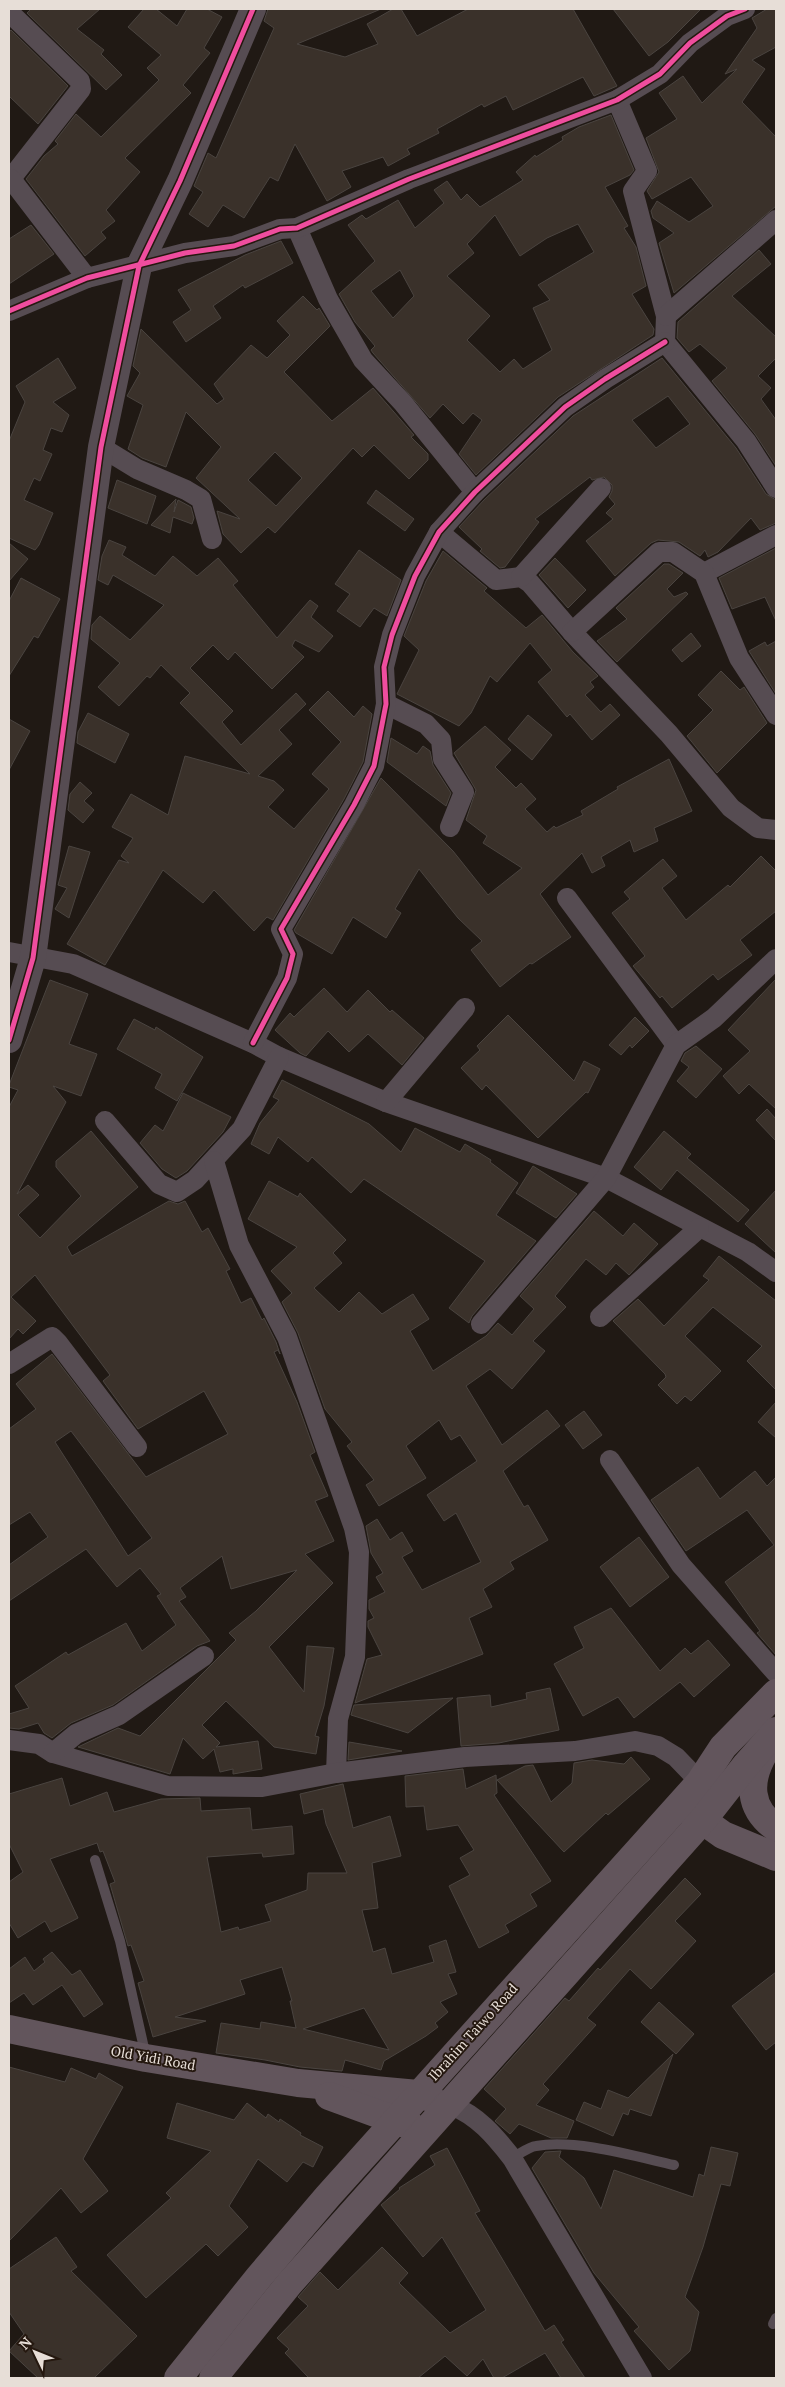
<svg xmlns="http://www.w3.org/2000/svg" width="785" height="2387" viewBox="0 0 785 2387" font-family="'PT Serif',serif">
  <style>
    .building { fill: #3a312a; stroke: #4a4440; fill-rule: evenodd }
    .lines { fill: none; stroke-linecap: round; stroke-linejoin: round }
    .service { stroke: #564c52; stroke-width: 10 }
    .minor { stroke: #564c52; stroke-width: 20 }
    .tertiary { stroke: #564c52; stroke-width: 26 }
    .primary { stroke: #62555c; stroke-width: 28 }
    .cycleway-casing { stroke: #25180f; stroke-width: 8 }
    .cycleway { stroke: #ef4d9e; stroke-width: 5 }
    .labels { text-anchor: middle; stroke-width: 4; stroke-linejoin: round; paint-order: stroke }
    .street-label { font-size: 14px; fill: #e7ded7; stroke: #25180f }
  </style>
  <rect width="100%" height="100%" fill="#201914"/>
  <!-- building -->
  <g class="building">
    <path d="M31,9H100L77,29L104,50L101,54L122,75L106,90L27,13Z"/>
    <path d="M144,9H156L177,26L187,9H207L222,17L204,48L210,53L183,85L191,93L125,158L140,172L106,210L115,221L101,232L106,238L85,256L26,179L44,156L58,144L55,141L76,114L101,137L159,80L147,68L161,55L128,27Z"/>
    <path d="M268,9H381L297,44L345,57L378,44L367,24L393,9H401L417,36L468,9H573L617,86L594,96L583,77L513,110L506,96L484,107L482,104L437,129L439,133L407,149L410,154L388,166L383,157L342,171L351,187L327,201L295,144L278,181L270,177L244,218L223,205L208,227L189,214L203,192L194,186L208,153L216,158L274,28L264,21Z"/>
    <path d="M613,9H701L668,42L649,56Z"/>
    <path d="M767,9H776V47L752,60L765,69L742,102L776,137V206L674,293L659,243L674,233L653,218L651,211L657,201L689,222L713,206L691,177L652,199L647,191L659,172L646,138L677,119L659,93L683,76L702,103L737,69L725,74L757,28L752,18Z"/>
    <path d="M11,30L68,86L38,124L9,96V32Z"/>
    <path d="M611,115L634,170L630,175L605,187L628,226L624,228L636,247L646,286L632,294L654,329L653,335L558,397L476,475L459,454L482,420L473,413L463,424L443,404L430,418L373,353L371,350L375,346L355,322L339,294L375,261L348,225L362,215L366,219L398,200L415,228L444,203L434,190L447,181L461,200L467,194L480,207L523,180L516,172L535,155L536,157L563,140L562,137L579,127ZM495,215L520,256L547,238L578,224L594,252L538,285L550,300L533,308L552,350L523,369L514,359L500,372L467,340L490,316L447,276L474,253L467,244ZM400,270L414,296L393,318L371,291Z"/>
    <path d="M31,225L54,254L9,284V239Z"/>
    <path d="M281,241L293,263L245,288L243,285L213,306L221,318L186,342L173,322L191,310L178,290L245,255Z"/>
    <path d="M759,250L771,264L732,296L776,337V358L758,376L771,388L761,399L776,420V466L755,434L712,381L727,368L700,344L689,352L677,338L678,322Z"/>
    <path d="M303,296L317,310L319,308L330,326L284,372L332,421L373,388L414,435L411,437L428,454V460L409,479L374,445L362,457L353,448L275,533L268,527L241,553L223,534L217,511L240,519L196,478L221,447L186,412L166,467L142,458L128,449L143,405L127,396L140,373L133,366L141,329L217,404L224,399L214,384L251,345L267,358L290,335L277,321ZM275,452L302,478L276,506L248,480Z"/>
    <path d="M58,358L76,388L53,402L69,415L62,432L51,428L43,450L52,454L40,481L34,478L24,500L53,513L39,545L35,550L9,538V441L25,402L16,386Z"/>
    <path d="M662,358L736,448L766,494L776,500V523L760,530L751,518L718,552L708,557L705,550L700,556L679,542L658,540L651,543L615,576L586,541L613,519L606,513L615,504L609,497L612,491V485L604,477L592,480L590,477L535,519L539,522L505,567L500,568L480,551L482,549L459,527L484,500L573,416ZM668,396L690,424L656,448L632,420Z"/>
    <path d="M117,480L156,496L147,524L108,508Z"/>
    <path d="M376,490L414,519L405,531L367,503Z"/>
    <path d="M176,499L174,512L178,500L191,507L194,518L192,524L173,517L170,533L151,525Z"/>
    <path d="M109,540L126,547L122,555L155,576L173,556L197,576L218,558L238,581L233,585L277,638L310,600L318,606L311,617L333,636L319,652L295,640L292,646L304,657L272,689L235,652L228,660L213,645L190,668L233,711L222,722L241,745L296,693L306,704L279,730L292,744L258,776L274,781L284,790L268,807L294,829L329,789L312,774L341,742L309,710L328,691L354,717L363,706L372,714L363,762L344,799L273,920L267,917L254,931L214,890L203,903L163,870L105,965L67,944L119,860L129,863L121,856L133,838L112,827L131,794L168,815L185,756L250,774L180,703L190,693L161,665L150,678L147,676L119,706L98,687L120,663L91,639L92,625L100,616L130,640L164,605L113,575L108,585L98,580L102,556Z"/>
    <path d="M9,543L28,559L9,581Z"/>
    <path d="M776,548V621L765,597L732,609L719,578Z"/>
    <path d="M359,550L401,580L387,616L374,608L360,627L337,611L350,594L335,584Z"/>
    <path d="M443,551L487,588L484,591L526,628L542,615L573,652L598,676L590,682L594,687L585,695L601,712L610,704L620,715L592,740L570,714L567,717L538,682L552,670L530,643L497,682L490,676L471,713L459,726L397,694L419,650L404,636L426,581Z"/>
    <path d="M555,558L586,590L568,608L539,575Z"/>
    <path d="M664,564H669L683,573L667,589L674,597L686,592L688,594L617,662L597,641L627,619L616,608Z"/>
    <path d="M21,578L60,599L38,638L34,636L9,676V601Z"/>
    <path d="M691,633L701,646L682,662L672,650Z"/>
    <path d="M776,641V694L749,651L765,642L767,646Z"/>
    <path d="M721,671L740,690L744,687L767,723L717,773L687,736L713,710L698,695Z"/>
    <path d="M88,713L129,734L115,763L77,743L78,732Z"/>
    <path d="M528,715L552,735L532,760L508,739Z"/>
    <path d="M9,719L30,731L9,770Z"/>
    <path d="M485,726L511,750L495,767L516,788L521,783L536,799L525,809L547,832L554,826L556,828L583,815L581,811L618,789L617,787L669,759L692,811L654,828L658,841L634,852L630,840L601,857L605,866L592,873L582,853L540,894L571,937L532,964L530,963L500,987L471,950L482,941L458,918L419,869L395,909L401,913L386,938L353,917L332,954L296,933L294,930L381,778L453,851L488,895L522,868L483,843L487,836L466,820L476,790L454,753Z"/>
    <path d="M391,738L417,754L423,746L430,751L433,765L451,793L446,806L387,762Z"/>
    <path d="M80,782L92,793L84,801L94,810L83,823L68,810L70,794Z"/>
    <path d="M69,846L90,852L69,918L55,909L67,888L58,885Z"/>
    <path d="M761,856L776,871V911L740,940L752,955L718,980L713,974L672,1008L662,996L660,998L633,966L645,956L612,913L630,899L624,892L663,859L677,876L662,888L686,920L728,885L730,887Z"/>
    <path d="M776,979V1109L749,1084L739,1094L723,1076L750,1051L728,1030Z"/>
    <path d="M50,980L88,994L69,1044L97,1054L81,1096L53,1086L66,1102L17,1194L28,1185L39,1195L18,1215L40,1238L81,1196L56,1167V1161L91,1131L138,1187L67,1247L72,1256L169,1201L178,1204L185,1201L202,1232L208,1228L230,1269L226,1271L241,1303L251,1298L262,1320L264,1318L276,1342L280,1354L278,1350L274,1352L297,1402L315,1452L310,1455L328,1496L315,1501L334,1541L305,1554L333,1583L269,1647L304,1692L307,1646L334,1648L324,1706L315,1736L319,1737L316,1754L274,1747L226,1701L202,1725L220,1743L216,1747L258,1741L262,1769L233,1774V1769L220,1772L214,1749L203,1759L183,1738L170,1774L78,1747L118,1728L140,1736L236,1640L229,1633L256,1611L297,1570L231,1589L222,1556L180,1588L186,1597L179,1601L210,1641L197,1646L113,1705L71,1723L52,1738L44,1733L38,1723L19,1729L9,1728V1714L29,1708L15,1686L66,1652L68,1655L126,1623L142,1651L176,1625L157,1596L161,1594L140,1568L117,1587L86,1549L9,1601V1565L48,1537L30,1512L9,1525V1429L36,1409L16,1384L52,1354L146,1477L228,1434L204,1391L138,1429L103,1381L110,1375L35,1275L11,1297L36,1321L23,1334L18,1329L9,1339V1107L18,1090L9,1087V1085ZM71,1431L152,1538L128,1556L55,1442Z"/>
    <path d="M324,988L347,1012L368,990L390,1012L392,1010L424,1038L402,1065L368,1034L349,1052L328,1031L306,1056L300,1053L275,1030L290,1013L294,1017Z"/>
    <path d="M508,1015L574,1081L584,1061L600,1069L588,1093L586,1092L538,1138L486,1085L482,1090L461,1068L480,1050L477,1046Z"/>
    <path d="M635,1017L649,1031L632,1048L630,1045L621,1055L609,1045Z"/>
    <path d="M134,1019L155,1030L156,1027L203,1057L177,1101L155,1088L162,1074L117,1049Z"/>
    <path d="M696,1046L722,1069L696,1098L677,1081L689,1067L681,1061L685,1053Z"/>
    <path d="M282,1080L369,1124L401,1152L415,1128L460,1152L465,1144L491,1160L490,1162L518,1183L496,1215L536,1241L472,1316L469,1323L449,1308L485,1261L364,1179L351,1193L312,1157L308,1162L278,1137L269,1154L251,1144L260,1123L279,1100L273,1097Z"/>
    <path d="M183,1093L231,1117L223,1132L187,1171L176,1178L162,1169L140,1143L155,1125L163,1131Z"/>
    <path d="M767,1109L776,1119V1141L756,1120Z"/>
    <path d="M664,1131L691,1154L687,1158L749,1210L738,1222L677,1170L661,1190L634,1167Z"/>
    <path d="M533,1166L577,1194L556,1218L516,1193Z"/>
    <path d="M269,1181L298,1197L300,1193L346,1240L333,1253L342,1263L314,1288L339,1312L359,1292L382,1314L413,1294L429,1319L410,1331L433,1371L486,1336L498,1323L512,1335L534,1309L520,1296L594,1211L623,1236L634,1223L658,1244L629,1275L616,1263L606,1275L586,1259L555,1296L566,1307L533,1341L545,1351L512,1389L490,1369L466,1386L502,1445L547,1410L560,1426L503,1471L524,1507L528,1505L548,1540L510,1562L514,1569L483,1589L492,1607L469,1618L483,1654L355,1703L367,1659L382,1655L368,1627V1621L374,1618L369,1609V1600L385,1592L376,1577L383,1573L371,1553L366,1526L377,1519L390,1540L402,1532L413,1551L402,1557L422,1590L481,1562L456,1513L444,1521L427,1495L477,1461L460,1435L451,1440L439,1420L406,1446L426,1478L379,1506L366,1485L374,1480L347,1446L352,1442L325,1409L298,1333L282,1302L292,1293L271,1271L297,1247L248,1219Z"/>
    <path d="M776,1190V1253L745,1224Z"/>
    <path d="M719,1256L776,1301V1390L747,1361L762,1346L713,1307L685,1336L721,1371L691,1401L685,1396L677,1404L658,1385L666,1377L665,1374L613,1321L638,1299L664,1326L709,1280L703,1276Z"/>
    <path d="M776,1402V1438L758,1422Z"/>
    <path d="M584,1411L602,1435L583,1449L565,1425Z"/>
    <path d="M698,1467L720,1499L755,1471L767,1486L776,1477V1655L757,1633L760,1631L725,1582L774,1545L747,1510L686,1551L651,1500Z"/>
    <path d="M639,1537L669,1577L630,1607L600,1567Z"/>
    <path d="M611,1608L660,1671L685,1648L691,1654L708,1640L730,1665L694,1697L680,1682L634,1718L618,1697L583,1716L554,1664L584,1648L574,1627Z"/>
    <path d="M550,1688L559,1730L499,1743L461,1746L457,1698L490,1695L491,1707L527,1699L526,1693Z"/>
    <path d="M453,1698L408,1733L351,1715L354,1705Z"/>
    <path d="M349,1742L402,1751L348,1760Z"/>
    <path d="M631,1757L650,1779L608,1815L606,1813L564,1852L497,1780L525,1766L533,1765L551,1802L572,1783L574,1763L592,1760L624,1764Z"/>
    <path d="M463,1769L466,1789L496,1775L497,1793L494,1795L551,1881L530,1894L537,1906L505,1925L509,1932L479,1948L449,1886L470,1875L460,1858L474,1850L458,1825L427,1830L424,1806L406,1807L405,1776Z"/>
    <path d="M62,1778L70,1806L107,1792L114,1812L161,1799L200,1798L201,1811L250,1808L252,1830L292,1826L294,1854L263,1857L262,1853L207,1857L221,1932L238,1927L239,1930L271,1921L265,1905L307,1890L308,1873H347L326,1824L323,1809L304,1814L300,1794L343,1784L353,1828L390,1816L401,1856L372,1863L378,1908L362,1910L373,1952L385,1948L392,1974L434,1962L429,1946L446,1940L456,1972L448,1974L457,1994L440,2002L448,2012L435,2023L438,2027L426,2036L384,2061L381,2070L345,2060L342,2071L300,2067L265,2060L216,2053L221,2023L260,2029L261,2022L296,2028L290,2001H292L282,1967L240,1980L245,1994L175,2017L206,2021L153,2037L138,1983L144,1981L131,1945L128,1946L110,1884L115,1882L103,1851L100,1852L97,1843L50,1859L78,1918L51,1932L45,1921L18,1938L9,1923V1882L23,1872L9,1844V1794ZM364,2008L389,2050L303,2029Z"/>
    <path d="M685,1878L701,1894L675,1921L696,1941L651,1989L630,1969L587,2018L596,2025L543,2084L549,2090L536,2105L574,2121L567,2138H551L519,2124L510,2134L495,2121L506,2109L484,2089L565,1998L569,2001L598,1968L600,1970Z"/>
    <path d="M52,1952L72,1975L80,1970L103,2004L84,2017L62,1985L33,2005L24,1993L9,2003V1969L25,1957L34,1971L45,1962L43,1959Z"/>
    <path d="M776,1972V2042L766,2050L732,2006Z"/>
    <path d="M659,2002L694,2034L676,2054L641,2022Z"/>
    <path d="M673,2054L651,2116L630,2109L628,2115L623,2113L613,2136L576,2120L584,2102L601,2109L608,2090L628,2098Z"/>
    <path d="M9,2067L65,2082L71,2068L96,2079L99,2073L123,2087L83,2159L108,2191L81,2213L61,2188L9,2241Z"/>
    <path d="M177,2103L234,2120L247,2103L266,2118L268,2114L279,2122L280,2119L301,2133L300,2135L323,2147L313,2167L303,2162L287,2182L258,2159L229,2206L248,2227L218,2256L206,2244L146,2298L107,2255L171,2198L166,2193L211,2151L167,2138Z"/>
    <path d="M711,2147L738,2153L730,2186L721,2184L703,2247L685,2297L699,2312L690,2351L669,2370L634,2331L639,2327L594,2273L532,2168L545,2152L561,2151L559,2157L584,2178L601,2209L614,2170L693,2197L699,2174L704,2176Z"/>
    <path d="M447,2148L480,2211L475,2213L545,2331L554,2325L564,2340L561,2342L585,2378H561L545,2353L502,2378H494L483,2359L467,2376L445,2356L418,2378H309L285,2353L289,2349L277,2338L308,2306L298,2297L320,2272L338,2290L382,2247L408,2273L399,2283L450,2333L486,2310L442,2237L423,2257L381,2205L400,2189L399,2188L435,2165L430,2156Z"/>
    <path d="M56,2237L77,2267L71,2271L137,2336L94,2378H38L9,2351L24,2334L9,2312V2269Z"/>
  </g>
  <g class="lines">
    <!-- service -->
    <g class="service">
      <path d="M95,1860L120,1941L146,2057"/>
      <path d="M512,2158C520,2154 528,2147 536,2146C576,2139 634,2156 674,2165"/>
      <path d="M773,2324L776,2318"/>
    </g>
    <!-- minor -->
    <g class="minor">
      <path d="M9,12L80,81L81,89L9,181"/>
      <path d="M617,100L647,171L633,191L666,316L665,342L746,441L776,488"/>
      <path d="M11,179L87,278"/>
      <path d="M297,228L328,299L363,360L403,403L475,492"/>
      <path d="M9,311L87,278L185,253L234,246L280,229L297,228L409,179L617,100L660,74L690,43L727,16L745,9"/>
      <path d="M666,316L776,220"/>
      <path d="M101,447L137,469L186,490L201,499L212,539"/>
      <path d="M439,532L496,580L521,577L530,583L572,632L669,734L731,808L758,828L776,830"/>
      <path d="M704,573L776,535"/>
      <path d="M521,577L601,488"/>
      <path d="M572,632L659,552H673L704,573L739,658L776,715"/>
      <path d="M386,704L426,724L441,740L443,759L464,792L450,827"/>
      <path d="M567,898L676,1045"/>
      <path d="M9,952L73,964L253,1043L279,1057L386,1102L606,1178L748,1252L776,1272"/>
      <path d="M253,1043L287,978L293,954L281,929L354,805L374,766L386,704L384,667L392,635L415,576L439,532L475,492L565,407L605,379L665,342"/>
      <path d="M386,1102L465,1008"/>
      <path d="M105,1121L159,1184L177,1192L195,1180L242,1129L279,1057"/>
      <path d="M214,1161L239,1245L287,1337L354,1528L359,1552L355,1657L338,1719L336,1773"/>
      <path d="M600,1317L699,1228"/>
      <path d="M481,1324L606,1178L676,1045L714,1018L776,959"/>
      <path d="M9,1364L52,1337L58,1343L137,1447"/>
      <path d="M610,1460L681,1565L776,1673"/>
      <path d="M9,1740L39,1744L53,1753L168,1786L262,1787L336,1773L465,1757L575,1751L635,1741L658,1746L676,1757L700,1782"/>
      <path d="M53,1753L76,1734L119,1715L204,1656"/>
      <path d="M451,2105C478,2116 494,2135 512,2158L642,2378"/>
    </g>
    <!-- tertiary -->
    <path class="tertiary" d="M9,1040L33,958L101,447L139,266L180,181L253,9"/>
    <!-- primary -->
    <g class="primary">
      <path d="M764,1753C748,1781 748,1808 776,1828"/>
      <path d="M688,1810L723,1835L776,1857"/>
      <path d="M9,2029L146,2058L298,2083L418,2094L431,2098"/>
      <path d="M329,2096L411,2126"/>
      <path d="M178,2378L259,2277L328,2196L700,1782L723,1747L776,1693"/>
      <path d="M213,2378L289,2284L702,1821L746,1765L776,1731"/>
    </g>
    <!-- cycleway casing -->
    <g class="cycleway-casing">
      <g id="cycleway">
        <path d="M9,311L87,278L185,253L234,246L280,229L297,228L409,179L617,100L660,74L690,43L727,16L745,9"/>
        <path d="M9,1040L33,958L101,447L139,266L180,181L253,9"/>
        <path d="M253,1043L287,978L293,954L281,929L354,805L374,766L386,704L384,667L392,635L415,576L439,532L475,492L565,407L605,379L665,342"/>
      </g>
    </g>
    <!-- cycleway -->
    <use href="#cycleway" class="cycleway"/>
  </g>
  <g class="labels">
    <!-- street labels -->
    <g class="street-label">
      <text transform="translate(473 2032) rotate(-48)" y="5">Ibrahim Taiwo Road</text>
      <text transform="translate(153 2058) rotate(10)" y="5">Old Yidi Road</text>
    </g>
  </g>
  <!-- border -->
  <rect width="785" height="2387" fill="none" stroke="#e7ded7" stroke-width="20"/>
  <!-- north arrow -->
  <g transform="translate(35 2352) rotate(313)" stroke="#25180f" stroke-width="4" paint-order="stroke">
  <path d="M0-4L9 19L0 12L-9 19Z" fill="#e7ded7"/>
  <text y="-8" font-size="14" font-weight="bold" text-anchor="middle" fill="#e7ded7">N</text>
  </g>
</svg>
